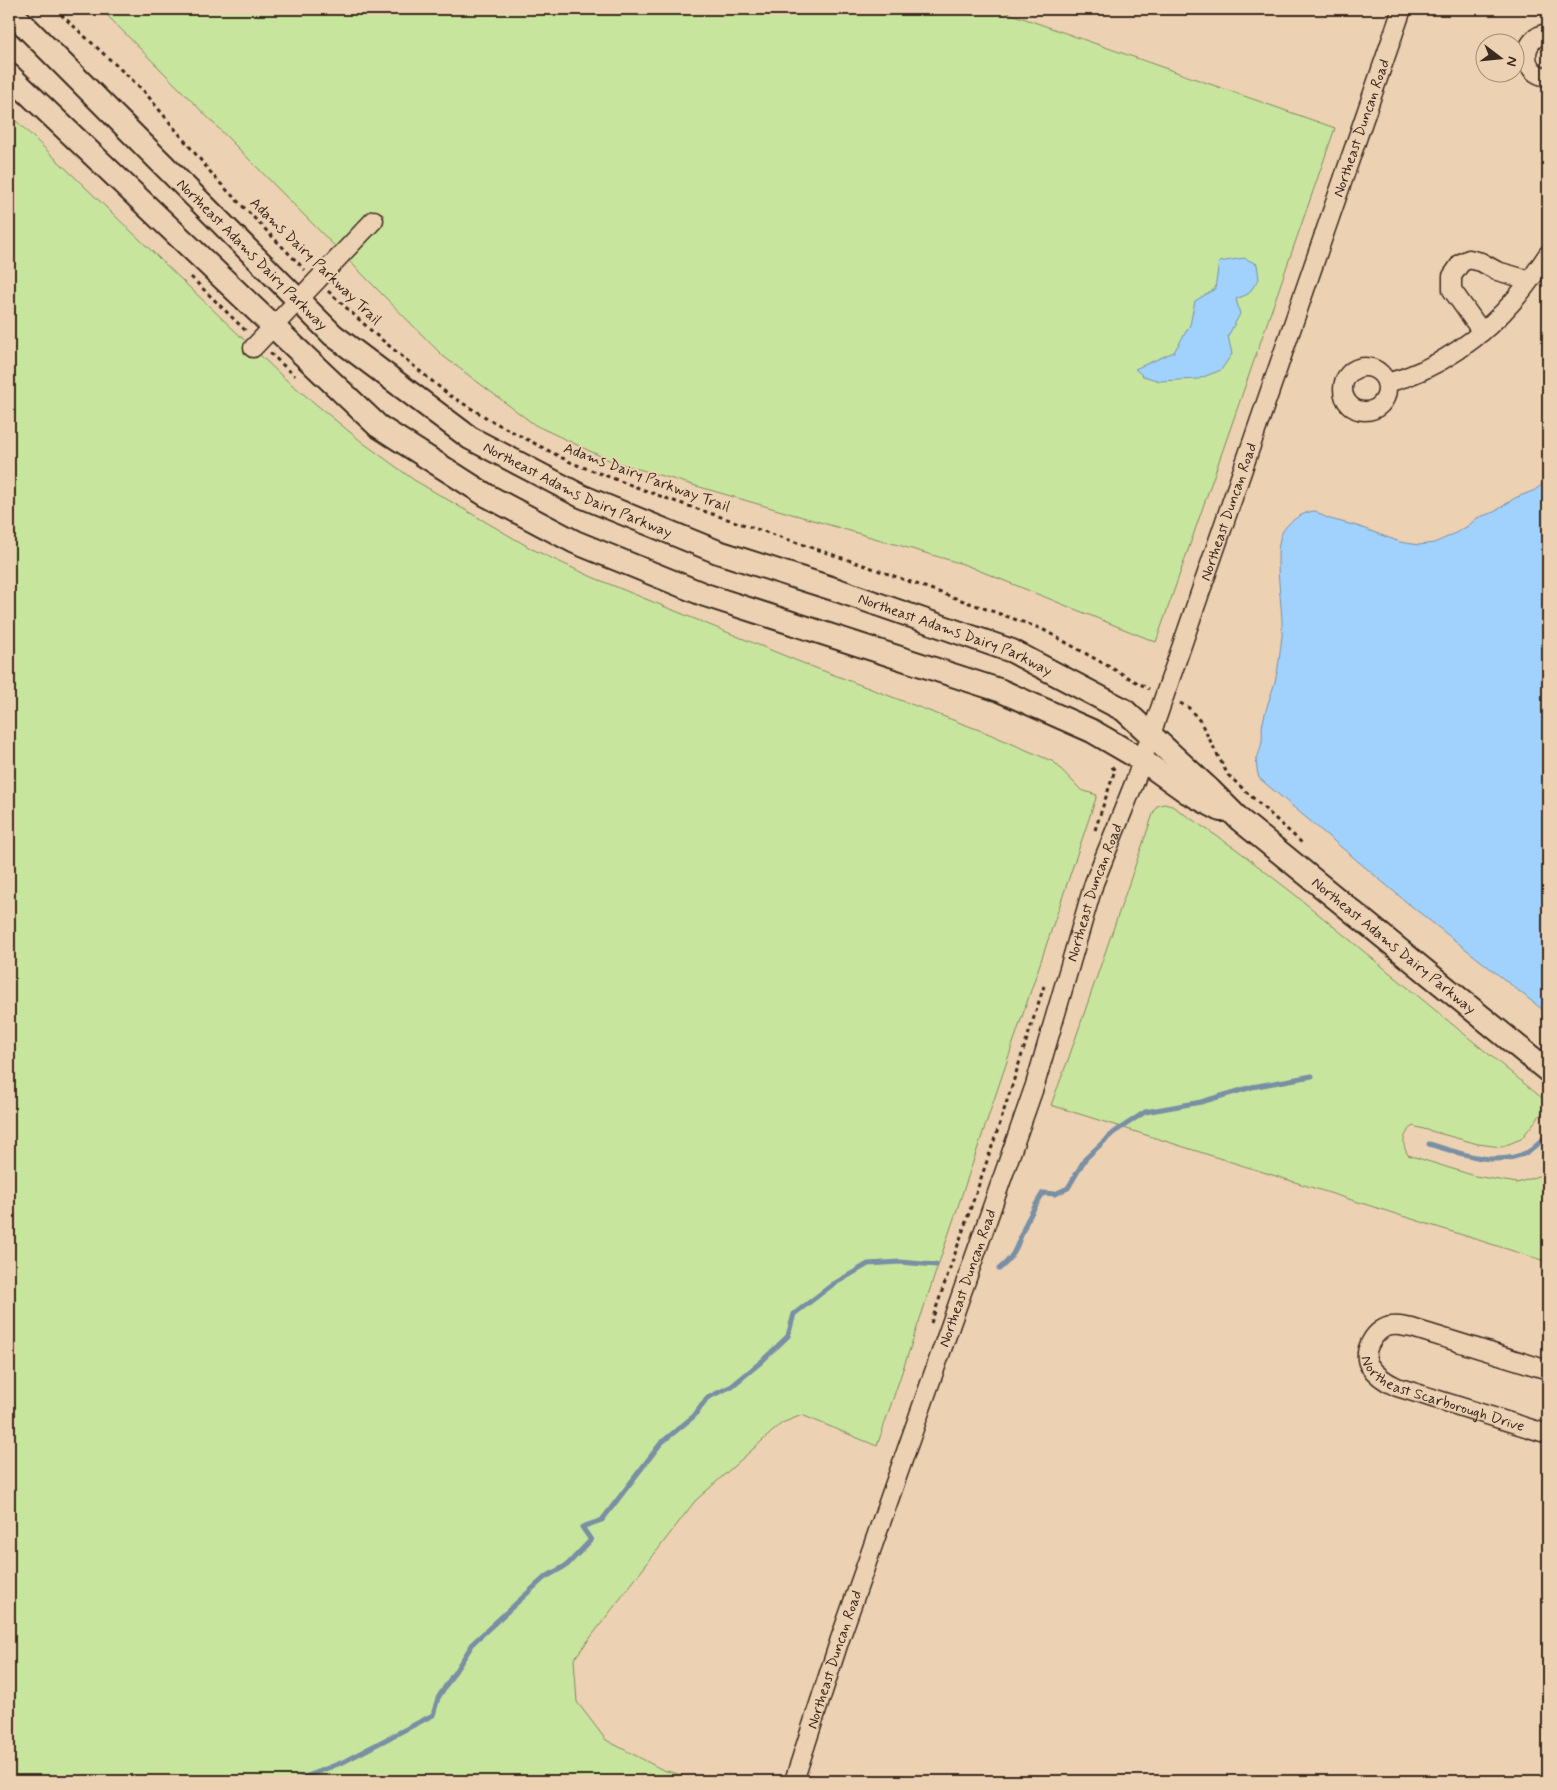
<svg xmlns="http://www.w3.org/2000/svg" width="1557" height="1790" viewBox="0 0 1557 1790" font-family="Mynerve,sans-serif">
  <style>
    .green { fill: #c7e59d; stroke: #81885e }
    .water { fill: #a1d2fe; stroke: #788fa4 }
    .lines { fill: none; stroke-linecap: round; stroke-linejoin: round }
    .stream { stroke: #788fa4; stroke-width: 5 }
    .minor-casing { stroke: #3b2a1e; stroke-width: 21 }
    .major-casing { stroke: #3b2a1e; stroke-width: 26 }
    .path { stroke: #3b2a1e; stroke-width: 3; stroke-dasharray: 4 4; stroke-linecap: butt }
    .minor { stroke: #ecd1b3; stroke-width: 18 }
    .major { stroke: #ecd1b3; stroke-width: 22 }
    .labels { text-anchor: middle; stroke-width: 4; stroke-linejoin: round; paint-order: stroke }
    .street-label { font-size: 15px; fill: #3b2a1e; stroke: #ecd1b3 }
  </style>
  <rect width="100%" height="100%" fill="#ecd1b3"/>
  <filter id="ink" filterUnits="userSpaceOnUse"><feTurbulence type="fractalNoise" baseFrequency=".02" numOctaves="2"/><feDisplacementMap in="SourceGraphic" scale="10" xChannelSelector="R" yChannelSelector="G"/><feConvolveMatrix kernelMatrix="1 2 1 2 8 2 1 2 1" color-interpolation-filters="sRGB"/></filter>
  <g filter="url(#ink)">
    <!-- green -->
    <g class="green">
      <path d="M101,9H997L1335,128L1156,642L963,564L611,461L535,425L443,356Z"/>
      <path d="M9,114L284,378L362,442L414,480L532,549L592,577L800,662L987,733L1054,762L1081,790L1097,795L877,1446L802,1415L782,1423L695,1501L574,1659L577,1702L606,1740L663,1770L703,1781H424L417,1779L413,1781H9Z"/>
      <path d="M1164,804L1172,806L1236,849L1294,894L1548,1103V1105L1521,1139L1501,1147L1478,1144L1413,1126C1403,1135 1401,1143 1408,1155L1475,1176L1517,1183L1541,1175L1548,1171V1262L1051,1105L1068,1060L1153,814L1157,806Z"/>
    </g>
    <!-- water -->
    <g class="water">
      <path d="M1244,258L1257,264L1259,279L1248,294L1236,299L1240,314L1228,336L1232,354L1221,370L1198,379L1160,381L1143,376L1135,369L1174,352L1190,325L1195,301L1215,289L1219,262Z"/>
      <path d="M1548,480V1014L1410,905L1259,778C1253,756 1259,760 1262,741C1263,735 1261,728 1263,722C1266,708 1271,695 1275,682C1279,667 1280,651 1282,636C1284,610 1272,554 1282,533C1287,522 1304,511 1316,511L1321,515L1330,519L1357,526L1400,542L1419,545L1434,543L1450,536L1468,526L1477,518L1494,512L1515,498L1535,490Z"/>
    </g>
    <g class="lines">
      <!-- stream -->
      <g class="stream">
        <path d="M1429,1144C1461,1153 1495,1168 1528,1152C1535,1148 1542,1140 1548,1134"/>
        <path d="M999,1269C1018,1254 1017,1242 1027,1221C1032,1212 1037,1202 1043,1193L1055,1194L1068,1188L1085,1159L1113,1133L1145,1112L1201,1102L1252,1087L1312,1076"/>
        <path d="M295,1781L343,1762L433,1715L438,1698L474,1642L544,1578L567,1565L591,1540L582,1527L602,1520L661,1443L694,1416L707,1398L732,1386L761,1362L788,1336L794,1314L832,1285L868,1264L900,1262L936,1265"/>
      </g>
      <!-- minor casing -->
      <g class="minor-casing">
        <g id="minor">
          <path d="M1548,33C1520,37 1520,75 1548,77"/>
          <path d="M1482,332L1452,290V276L1461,263L1469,259L1481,262L1497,271L1529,280"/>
          <path d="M253,348L374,220"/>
          <circle cx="1365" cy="389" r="22"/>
          <path d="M1387,383C1437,370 1483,337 1516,298C1528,284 1538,269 1548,254"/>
          <path id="s1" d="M1548,1370L1412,1328C1405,1327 1398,1325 1392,1326C1376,1327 1361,1351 1369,1365C1376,1376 1386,1382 1397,1387L1548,1434"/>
          <path id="s2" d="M794,1781L840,1639L1035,1085L1094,883L1135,781L1402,9"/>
        </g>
      </g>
      <!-- major casing -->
      <g class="major-casing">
        <g id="major">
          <path id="s3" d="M9,10L333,335L470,438L581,496L718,552L837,590L1012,651L1124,710L1210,790L1240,820L1548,1071"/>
          <path d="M9,75L378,426L486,495L575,542L705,595L999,690L1092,731L1142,760L1187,792L1221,810"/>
        </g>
      </g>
      <!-- path -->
      <g class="path">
        <path d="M55,9L143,90L217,180L305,270"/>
        <path d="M191,277L247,332"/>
        <path d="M328,291L376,335L449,395L492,421L572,463L671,500L866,566L1042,629L1149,689"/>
        <path d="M270,353L295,376"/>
        <path d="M1180,703L1188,707L1200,721L1228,775L1302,843"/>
        <path d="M1095,830L1115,770L1111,766"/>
        <path d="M931,1323L997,1132L1044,986"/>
        <path d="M774,1781L777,1774"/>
      </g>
      <!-- minor -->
      <use href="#minor" class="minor"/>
      <!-- major -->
      <use href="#major" class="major"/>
    </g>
  </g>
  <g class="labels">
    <!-- street labels -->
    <g class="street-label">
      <text dy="5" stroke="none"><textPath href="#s2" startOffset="1748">Northeast Duncan Road</textPath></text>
      <text dy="5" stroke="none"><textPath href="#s3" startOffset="345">Northeast Adams Dairy Parkway</textPath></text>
      <text transform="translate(316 261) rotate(44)" y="5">Adams Dairy Parkway Trail</text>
      <text transform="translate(647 477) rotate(20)" y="5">Adams Dairy Parkway Trail</text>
      <text dy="5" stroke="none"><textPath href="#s3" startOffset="750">Northeast Adams Dairy Parkway</textPath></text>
      <text dy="5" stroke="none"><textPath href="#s2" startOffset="1342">Northeast Duncan Road</textPath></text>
      <text dy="5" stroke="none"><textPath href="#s3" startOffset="1155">Northeast Adams Dairy Parkway</textPath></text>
      <text dy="5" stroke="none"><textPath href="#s2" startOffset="938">Northeast Duncan Road</textPath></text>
      <text dy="5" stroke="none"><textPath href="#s3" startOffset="1699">Northeast Adams Dairy Parkway</textPath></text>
      <text dy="5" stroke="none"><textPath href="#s2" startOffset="532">Northeast Duncan Road</textPath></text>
      <text dy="5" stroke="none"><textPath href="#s1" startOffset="294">Northeast Scarborough Drive</textPath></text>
      <text dy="5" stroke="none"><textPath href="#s2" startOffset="128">Northeast Duncan Road</textPath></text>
    </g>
  </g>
  <!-- margin -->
  <rect width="1557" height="1790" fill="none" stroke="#ecd1b3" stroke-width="30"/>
  <rect x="15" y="15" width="1527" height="1760" fill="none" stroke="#3b2a1e" stroke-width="2" filter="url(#ink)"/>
  <!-- north arrow -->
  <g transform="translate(1500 58) rotate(106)"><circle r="24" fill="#ecd1b3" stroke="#a58e77"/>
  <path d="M0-4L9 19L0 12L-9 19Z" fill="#3b2a1e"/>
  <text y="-8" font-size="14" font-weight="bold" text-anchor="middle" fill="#3b2a1e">N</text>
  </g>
</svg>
